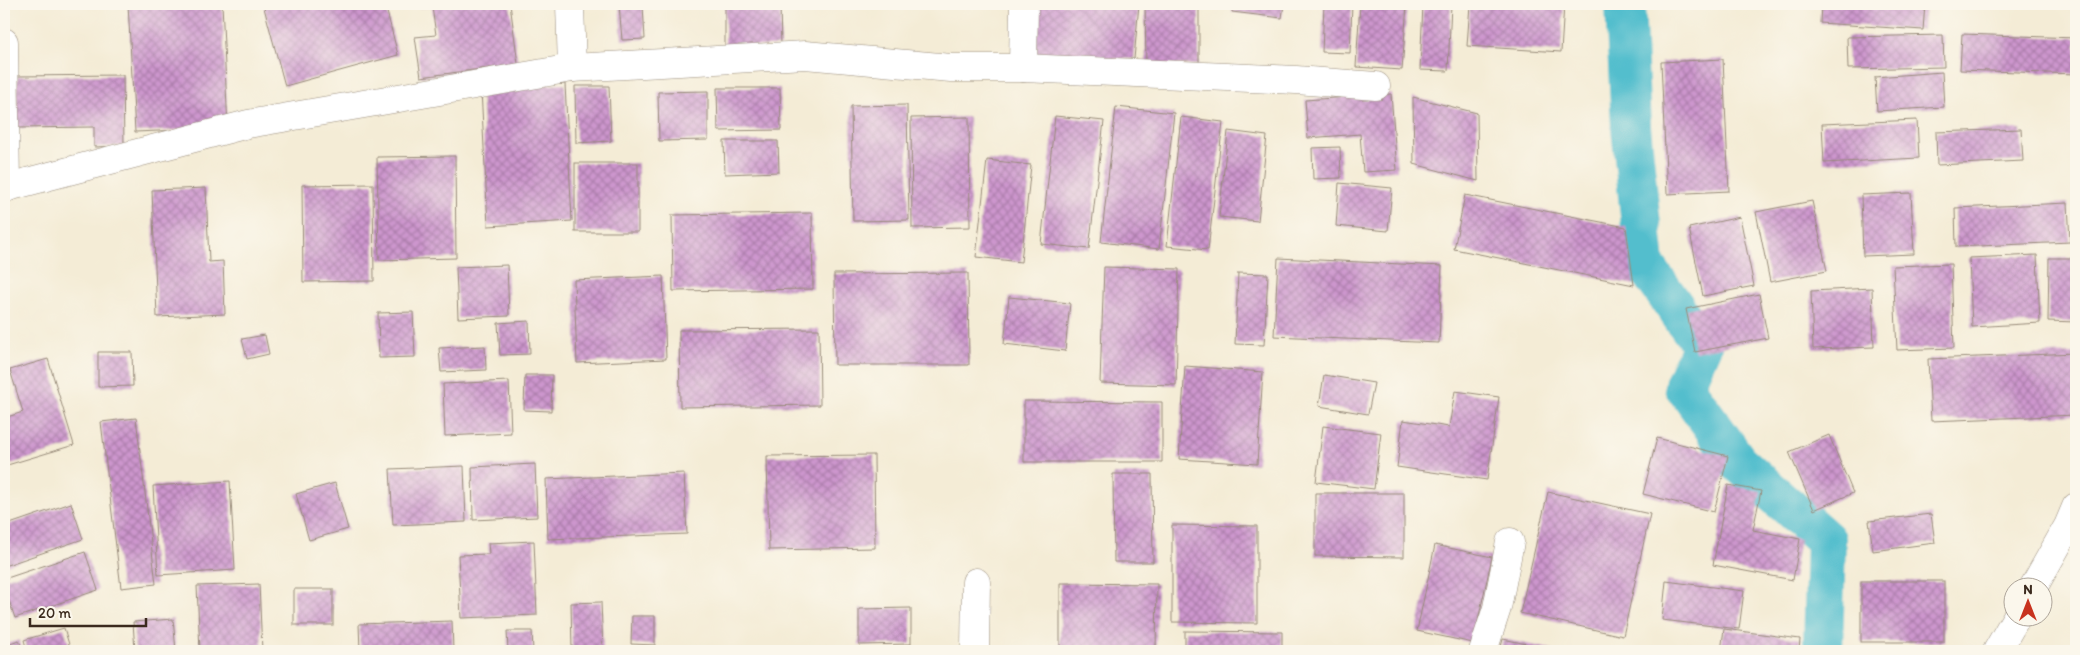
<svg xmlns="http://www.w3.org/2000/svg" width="2080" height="655" viewBox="0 0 2080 655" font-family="Itim,sans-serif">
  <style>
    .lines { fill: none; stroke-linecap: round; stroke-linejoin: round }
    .canal { stroke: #53becd; stroke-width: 40 }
    .building { fill: url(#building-cross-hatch) }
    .minor-casing { stroke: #988b7a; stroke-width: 29 }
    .minor { stroke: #fff; stroke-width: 28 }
  </style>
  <defs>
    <pattern id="building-cross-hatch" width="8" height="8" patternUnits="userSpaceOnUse" patternTransform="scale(1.25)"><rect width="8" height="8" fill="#cd96ce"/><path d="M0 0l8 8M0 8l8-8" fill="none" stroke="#a87ba7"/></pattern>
  </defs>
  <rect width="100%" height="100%" fill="#fbf7ec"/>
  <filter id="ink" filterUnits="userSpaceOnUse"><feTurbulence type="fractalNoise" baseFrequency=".02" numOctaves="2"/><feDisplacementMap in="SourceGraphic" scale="10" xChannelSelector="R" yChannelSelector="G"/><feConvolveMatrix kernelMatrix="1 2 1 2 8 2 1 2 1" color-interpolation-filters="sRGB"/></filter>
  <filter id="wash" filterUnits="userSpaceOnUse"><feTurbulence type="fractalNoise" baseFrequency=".0096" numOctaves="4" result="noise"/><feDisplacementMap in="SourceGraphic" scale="20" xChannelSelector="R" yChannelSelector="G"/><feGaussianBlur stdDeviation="1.12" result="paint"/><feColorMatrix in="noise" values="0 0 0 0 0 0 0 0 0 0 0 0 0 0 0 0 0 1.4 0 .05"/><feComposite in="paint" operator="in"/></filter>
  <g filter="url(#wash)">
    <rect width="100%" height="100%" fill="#f4ecd6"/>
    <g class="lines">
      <!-- canal -->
      <path class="canal" d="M1625,4L1631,127L1645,265L1702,345L1684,386L1738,462L1826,540L1823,651"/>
    </g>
    <g id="blocks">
      <!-- building -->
      <g class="building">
        <path d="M128,4H222L228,128L135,132Z"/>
        <path d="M263,4H385L398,55L285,86Z"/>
        <path d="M416,4H510L518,64L421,77L415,37L436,35L432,7L417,8Z"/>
        <path d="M619,4H654V5L643,6L645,39L622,40Z"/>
        <path d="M725,4H780L781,46H725Z"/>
        <path d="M1035,4H1139L1134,59L1033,57Z"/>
        <path d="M1145,4H1199V65H1146Z"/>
        <path d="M1233,4H1284L1282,18L1232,12Z"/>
        <path d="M1324,4H1352L1350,53L1322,52Z"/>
        <path d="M1360,4H1407L1402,70L1356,67Z"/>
        <path d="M1423,4H1451L1448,71L1420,70Z"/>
        <path d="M1470,4H1564L1561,52L1467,46Z"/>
        <path d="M1821,4H1925L1923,30L1820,23Z"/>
        <path d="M1962,34L2076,38V74L1960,70Z"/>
        <path d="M1943,35L1944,67L1848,69L1847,37Z"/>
        <path d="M1723,59L1729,191L1667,194L1661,62Z"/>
        <path d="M1942,72L1944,107L1877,111L1875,77Z"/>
        <path d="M123,75L124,146L94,147V127L17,128V76Z"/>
        <path d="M565,84L572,221L488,226L481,89Z"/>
        <path d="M575,86H609L611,141L576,143Z"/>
        <path d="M717,88H780L781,130L718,131Z"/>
        <path d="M708,91V140L659,141L658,92Z"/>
        <path d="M1391,94L1397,170L1363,172L1360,134L1308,138L1305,100Z"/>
        <path d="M1413,97L1477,113L1478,181L1414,164Z"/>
        <path d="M907,105L909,220L853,221L851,106Z"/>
        <path d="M1116,107L1174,113L1159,249L1101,242Z"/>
        <path d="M1055,116L1104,121L1089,249L1041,244Z"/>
        <path d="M969,117L970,227L912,228L911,118Z"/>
        <path d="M1181,117L1223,122L1208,250L1167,246Z"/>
        <path d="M1917,120L1919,158L1824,163L1822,124Z"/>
        <path d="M2021,129L2023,161L1937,165L1936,132Z"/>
        <path d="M1228,131L1267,136L1258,221L1219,217Z"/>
        <path d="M724,141H778L779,172L725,174Z"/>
        <path d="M1340,147L1341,178L1313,179L1312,148Z"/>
        <path d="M455,156L456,258L379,260L377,157Z"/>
        <path d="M987,160L1031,165L1021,262L976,257Z"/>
        <rect x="575" y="163" width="63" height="69"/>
        <path d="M1339,183L1392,188L1388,231L1336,226Z"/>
        <path d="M373,184L374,281L303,282L302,185Z"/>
        <path d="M206,188L209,262L223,261L225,314L157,317L152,190Z"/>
        <path d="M1911,193L1914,254L1863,256L1861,195Z"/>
        <path d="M1465,195L1626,227L1634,285L1454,249Z"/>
        <path d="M1812,201L1827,271L1770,282L1756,212Z"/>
        <path d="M2068,203L2070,242L1956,247L1955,208Z"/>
        <path d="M812,213L813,289L673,291L672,215Z"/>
        <path d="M1740,217L1754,286L1703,296L1689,228Z"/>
        <path d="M2037,255L2040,323L1972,327L1969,258Z"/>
        <path d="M1278,258L1442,266L1439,343L1274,336Z"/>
        <path d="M2049,258H2076V322L2048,321Z"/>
        <path d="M1951,264L1954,348L1897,350L1893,266Z"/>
        <path d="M507,265L509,316L458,318L456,267Z"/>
        <path d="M1104,267L1179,269L1176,385L1100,383Z"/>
        <path d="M968,273L969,365H835L834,274Z"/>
        <path d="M1238,273L1268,274L1264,345L1235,344Z"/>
        <path d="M663,276L666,359L577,363L574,280Z"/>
        <path d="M1872,288L1874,347L1813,349L1811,291Z"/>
        <path d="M1759,294L1768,338L1695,352L1686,309Z"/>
        <path d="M1009,297L1070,303L1065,351L1004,344Z"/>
        <path d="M413,312L415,357L379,358L378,313Z"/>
        <path d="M529,321L530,354L500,355L498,323Z"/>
        <path d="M819,329L820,405L680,407L679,330Z"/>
        <path d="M265,335L269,354L247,359L242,339Z"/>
        <path d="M485,346L486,370L441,372L439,348Z"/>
        <path d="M98,352H132L133,386L98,387Z"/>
        <path d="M2076,353V415L1931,421L1928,359Z"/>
        <path d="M48,359L74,445L4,466V418L23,412L10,370Z"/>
        <path d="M1185,366L1263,372L1257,464L1179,459Z"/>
        <path d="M525,375H552L551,411L524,410Z"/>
        <path d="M1324,375L1374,383L1368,414L1319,406Z"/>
        <path d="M509,381L511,433L445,436L443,384Z"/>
        <path d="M1455,391L1499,397L1487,480L1397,467L1403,420L1449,427Z"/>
        <path d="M1024,401L1162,402V462H1024Z"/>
        <path d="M136,418L156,584L121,588L101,422Z"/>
        <path d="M1323,426L1381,433L1374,489L1316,482Z"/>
        <path d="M1829,435L1853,493L1814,510L1789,452Z"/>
        <path d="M1657,438L1728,456L1714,512L1643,494Z"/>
        <path d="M874,455L875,548L769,550L767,456Z"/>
        <path d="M535,464L537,517L473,520L472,467Z"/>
        <path d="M464,466L466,522L393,525L390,469Z"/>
        <path d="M684,473L687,534L548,539L546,479Z"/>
        <path d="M1113,474H1152L1153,562H1114Z"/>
        <path d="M230,481L235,570L158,575L153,486Z"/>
        <path d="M335,483L348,529L309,540L296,494Z"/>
        <path d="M1728,485L1761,491L1753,530L1800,539L1793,580L1713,565Z"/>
        <path d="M1548,492L1650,514L1623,636L1520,613Z"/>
        <path d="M1315,493H1404V557L1315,556Z"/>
        <path d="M71,503L83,539L4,566V526Z"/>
        <path d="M1931,514L1935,543L1873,551L1869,521Z"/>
        <path d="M1172,525L1257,526V623L1172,622Z"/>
        <path d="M534,541L537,615L461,618L458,555L489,554L488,543Z"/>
        <path d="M1435,545L1492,557L1473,643L1417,631Z"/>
        <path d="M85,552L98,590L15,618L4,586V579Z"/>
        <path d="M1666,581L1744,591L1739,629L1662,620Z"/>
        <rect x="1861" y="581" width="83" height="61"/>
        <path d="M1060,583L1157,584L1156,651H1060Z"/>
        <path d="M259,584L262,651H200L197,586Z"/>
        <rect x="294" y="589" width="39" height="36"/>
        <path d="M601,602L603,651H572L571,603Z"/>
        <path d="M911,608V644L859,645V609Z"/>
        <path d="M632,616H655V645L631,644Z"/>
        <path d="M173,619L176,651H135L133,622Z"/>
        <path d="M452,621L453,651H360L359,624Z"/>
        <path d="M64,628L71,651H27L24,640Z"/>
        <path d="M1724,629L1800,639L1799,651H1721Z"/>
        <path d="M507,631H532L533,651H508Z"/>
        <path d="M1185,631L1282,632V651H1185Z"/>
        <path d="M1503,639L1555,650V651H1500Z"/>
        <path d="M19,640L23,651H4V645Z"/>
      </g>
    </g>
  </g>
  <g filter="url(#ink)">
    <use href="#blocks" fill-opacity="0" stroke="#988b7a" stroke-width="1"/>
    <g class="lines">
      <!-- minor casing -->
      <g class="minor-casing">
        <g id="minor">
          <path d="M570,4L572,68"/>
          <path d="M4,42L6,188"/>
          <path d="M1023,68L1024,4"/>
          <path d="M4,188L248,124L572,68L805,55L951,68H1023L1296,80L1376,86"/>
          <path d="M2033,588L2068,526L2076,507"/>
          <path d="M975,651L976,582"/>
          <path d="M1483,651L1497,608L1510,542"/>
          <path d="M1997,651L2016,618"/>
        </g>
      </g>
      <!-- minor -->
      <use href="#minor" class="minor"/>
    </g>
  </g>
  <!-- margin -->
  <rect width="2080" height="655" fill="none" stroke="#fbf7ec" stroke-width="20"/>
  <!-- north arrow -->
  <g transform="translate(2028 602)"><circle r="24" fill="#fbf7ec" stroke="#aea59a"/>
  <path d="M0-4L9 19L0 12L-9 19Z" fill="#c8321e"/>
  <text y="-8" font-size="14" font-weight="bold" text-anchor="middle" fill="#3b2a1e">N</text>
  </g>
  <!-- scale -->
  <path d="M30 618v8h116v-8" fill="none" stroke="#3b2a1e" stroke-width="2.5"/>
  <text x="38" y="618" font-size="15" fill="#3b2a1e" stroke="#fbf7ec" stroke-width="4" paint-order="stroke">20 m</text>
</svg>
